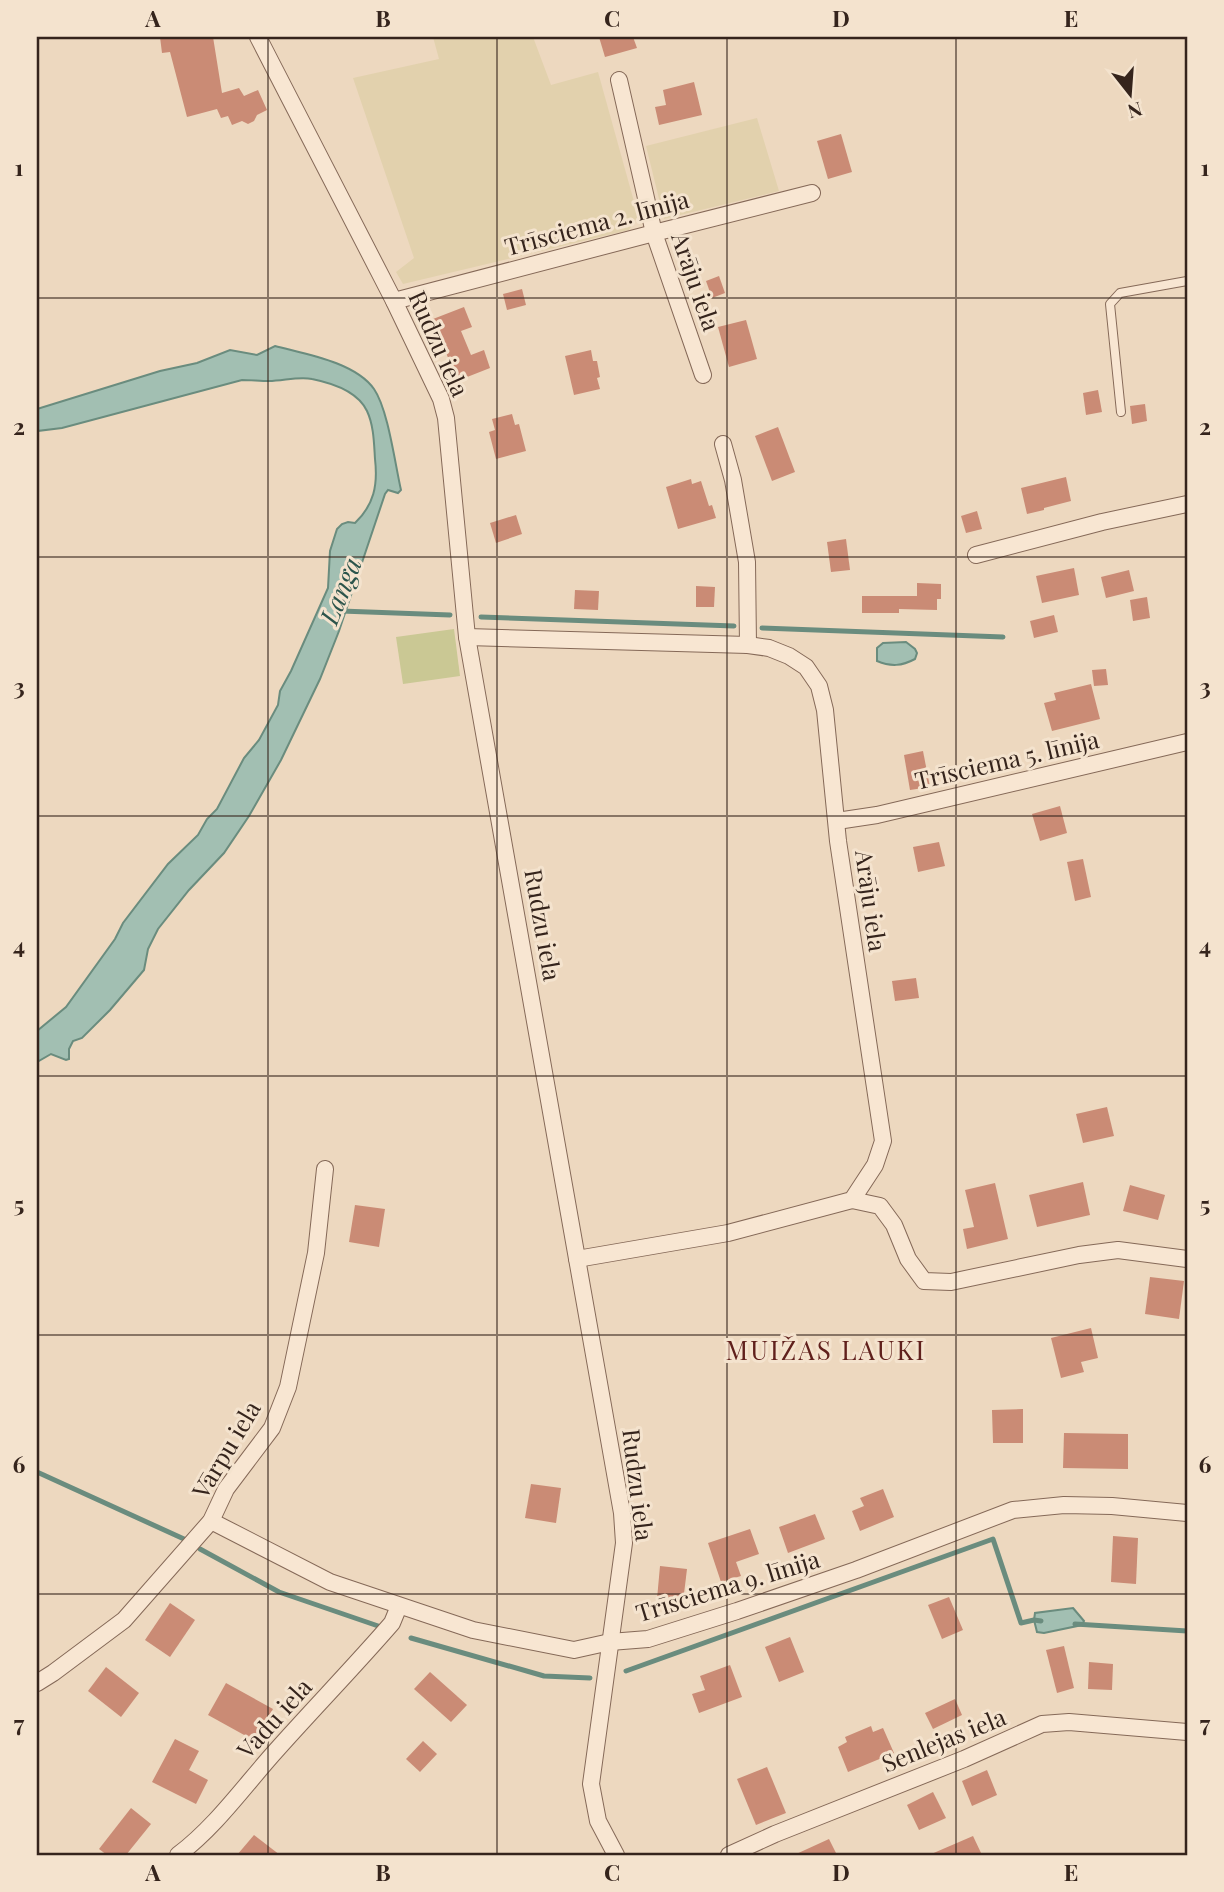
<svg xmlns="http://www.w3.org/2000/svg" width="1224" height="1892" viewBox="0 0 1224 1892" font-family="'Playfair Display',serif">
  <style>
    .farmland { fill: #e2d1ad }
    .green { fill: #cac894 }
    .water { fill: #a2bfb2; stroke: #6a8c7e; stroke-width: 2 }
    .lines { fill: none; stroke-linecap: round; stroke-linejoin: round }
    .stream { stroke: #6a8c7e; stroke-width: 5 }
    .building { fill: #ca8b75 }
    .service-casing { stroke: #856958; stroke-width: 10 }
    .minor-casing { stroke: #856958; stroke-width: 18 }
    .service { stroke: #f8e6d2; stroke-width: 8 }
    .minor { stroke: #f8e6d2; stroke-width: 16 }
    .grid { fill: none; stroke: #35241c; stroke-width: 2; stroke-opacity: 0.55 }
    .labels { text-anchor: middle; stroke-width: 6; stroke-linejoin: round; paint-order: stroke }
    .street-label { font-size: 24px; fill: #35241c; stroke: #f4e3ce }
    .water-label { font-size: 26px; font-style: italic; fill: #2b544b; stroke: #f4e3ce }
    .neighbourhood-label { font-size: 26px; letter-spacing: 2px; fill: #60201c; stroke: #f4e3ce }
    .neatline { fill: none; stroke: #35241c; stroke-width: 2.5 }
    .grid-label { font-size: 23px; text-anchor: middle; font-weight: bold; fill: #35241c }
  </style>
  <rect width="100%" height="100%" fill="#edd8bf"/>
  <!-- farmland -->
  <g class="farmland">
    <path d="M433,37H533L551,85L598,72L638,216L629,230L403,284L396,272L414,258L353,78L439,59Z"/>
    <path d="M757,118L779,191L664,219L646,146Z"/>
  </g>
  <!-- green -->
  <path class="green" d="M454,629L460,676L403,684L396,637Z"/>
  <!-- water -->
  <g class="water">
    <path d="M275,346C305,354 355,362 374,389C388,409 395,464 401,490L398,493L388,490L385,494L339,631L320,679L281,760L249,816L224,853L189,890L158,929L148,949L144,970L110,1010L82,1038L73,1041L69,1049V1059L66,1060L51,1054L37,1062V1031L66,1007L115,939L123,923L168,864L198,835L207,819L217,809L244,758L259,740L278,705L280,691L291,671L328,588L330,551L337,529L342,524L348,522L355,523C374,505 378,485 375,459C374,444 374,426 367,411C358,392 332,383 312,379C299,376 283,381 269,381C260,381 251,380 242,380L62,428L37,431V409L160,371L197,363L230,350L257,355Z"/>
    <path d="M906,642L915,649L917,653L915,659C902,666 891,667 877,661V648L883,643Z"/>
    <path d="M1073,1608L1084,1621L1082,1625L1044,1633L1037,1632L1034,1620L1035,1613Z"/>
  </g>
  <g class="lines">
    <!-- stream -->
    <g class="stream">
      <path d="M341,611L450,615"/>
      <path d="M481,617L734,626"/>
      <path d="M762,628L1003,637"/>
      <path d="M37,1472L184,1539"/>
      <path d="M200,1549L279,1592L384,1628"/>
      <path d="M1075,1624L1187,1631"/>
      <path d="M411,1638L544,1676L590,1678"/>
      <path d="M626,1671L993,1539L1021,1623L1034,1620L1041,1621"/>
    </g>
  </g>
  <!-- building -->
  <g class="building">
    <path d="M160,37H213L222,93L239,88L244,96L258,90L267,110L257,115L254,121L248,124L242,121L232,125L228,116L221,118L217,109L187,117L170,52L162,53Z"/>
    <path d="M599,37H633L637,48L605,57Z"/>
    <path d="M694,82L702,115L659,125L655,107L666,105L663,90Z"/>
    <path d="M841,134L852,172L828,179L817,141Z"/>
    <path d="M719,276L725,293L712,298L706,281Z"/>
    <path d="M522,289L526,305L507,310L503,294Z"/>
    <path d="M464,307L472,327L461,331L471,355L484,350L490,368L457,381L433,319Z"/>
    <path d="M746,320L757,359L729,367L718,327Z"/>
    <path d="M591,350L593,361H597L600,377L597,378L600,389L574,395L565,356Z"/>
    <path d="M1098,390L1102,412L1086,415L1083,393Z"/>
    <path d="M1145,404L1147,421L1132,424L1130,406Z"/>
    <path d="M512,414L515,425L519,424L526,451L496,459L489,432L495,430L492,419Z"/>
    <path d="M778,427L795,472L772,481L755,436Z"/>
    <path d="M1066,477L1071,501L1044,508V510L1027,514L1021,488Z"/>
    <path d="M691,479L692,484L701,481L709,506L712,505L716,518L678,529L666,487Z"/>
    <path d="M977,511L982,529L966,533L961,516Z"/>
    <path d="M516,515L522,534L496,543L490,523Z"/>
    <path d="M846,539L850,570L831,572L827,542Z"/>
    <path d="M1074,568L1079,595L1042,603L1036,576Z"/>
    <path d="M1129,570L1134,591L1106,598L1101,577Z"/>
    <path d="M917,583L941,584V599H937V610L899,609V613H862V596H917Z"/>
    <path d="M696,586L715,587L714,607H696Z"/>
    <path d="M575,590L599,591L598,610L574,609Z"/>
    <path d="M1147,597L1150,618L1133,621L1130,600Z"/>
    <path d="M1054,615L1058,632L1034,638L1030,621Z"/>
    <path d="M1106,669L1108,685L1094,686L1092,670Z"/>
    <path d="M1091,684L1100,719L1052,731L1044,703L1056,700L1054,693Z"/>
    <path d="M923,751L930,787L910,790L904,755Z"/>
    <path d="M1060,806L1067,833L1040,841L1032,814Z"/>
    <path d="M939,842L945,866L918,872L913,847Z"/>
    <path d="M1083,859L1091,897L1075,901L1067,862Z"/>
    <path d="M916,978L919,998L895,1001L892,981Z"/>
    <path d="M1107,1107L1114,1136L1083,1143L1076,1114Z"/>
    <path d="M1083,1182L1090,1215L1037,1227L1029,1195Z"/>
    <path d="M995,1183L1008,1239L967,1249L963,1229L974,1227L965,1190Z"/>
    <path d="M1130,1185L1165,1195L1158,1220L1123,1211Z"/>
    <path d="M355,1205L385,1209L379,1247L349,1242Z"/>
    <path d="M1150,1277L1184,1281L1179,1319L1145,1314Z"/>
    <path d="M1091,1328L1098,1358L1081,1362L1084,1372L1061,1378L1051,1338Z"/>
    <path d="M1023,1409V1443H993L992,1410Z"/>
    <path d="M1064,1433L1128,1434V1469L1063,1468Z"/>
    <path d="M531,1484L561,1488L556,1523L525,1518Z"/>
    <path d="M883,1489L894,1517L860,1531L852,1511L864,1506L860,1498Z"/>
    <path d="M815,1514L825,1539L788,1553L779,1527Z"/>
    <path d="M750,1529L759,1554L736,1562L741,1576L721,1582L708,1543Z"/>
    <path d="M1113,1536L1138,1538L1136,1584L1111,1582Z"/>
    <path d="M660,1566L687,1569L683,1602L657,1599Z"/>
    <path d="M949,1597L963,1630L942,1639L928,1605Z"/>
    <path d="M170,1603L195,1620L170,1657L145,1640Z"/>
    <path d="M790,1637L804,1672L779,1682L765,1647Z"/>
    <path d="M1064,1646L1074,1688L1057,1693L1046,1650Z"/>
    <path d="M1089,1662L1113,1664L1112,1690L1088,1689Z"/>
    <path d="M730,1665L742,1697L699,1713L692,1694L705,1690L700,1676Z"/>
    <path d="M106,1667L139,1693L121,1717L88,1691Z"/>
    <path d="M430,1672L467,1705L451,1722L414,1689Z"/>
    <path d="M226,1683L273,1709L255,1741L208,1715Z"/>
    <path d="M955,1699L962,1715L933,1729L925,1713Z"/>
    <path d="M871,1726L873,1732L883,1728L894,1753L848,1772L838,1747L847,1742L845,1737Z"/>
    <path d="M175,1739L199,1751L189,1770L208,1780L196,1804L152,1782Z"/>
    <path d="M423,1741L437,1754L420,1772L406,1759Z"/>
    <path d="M767,1767L786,1813L756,1825L737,1779Z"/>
    <path d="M987,1770L997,1795L972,1806L962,1781Z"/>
    <path d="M933,1792L946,1818L919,1830L907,1805Z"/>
    <path d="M131,1808L151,1824L126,1855H107L99,1849Z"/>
    <path d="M254,1835L280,1855H237Z"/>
    <path d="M973,1836L982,1855H929Z"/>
    <path d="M829,1839L837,1855H794Z"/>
  </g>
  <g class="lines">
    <!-- service casing -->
    <g class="service-casing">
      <path id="service" d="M1121,412L1110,304L1120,293L1187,281"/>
    </g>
    <!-- minor casing -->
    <g class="minor-casing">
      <g id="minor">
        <path d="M258,37L394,301L441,399L446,418L467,637L622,1513L624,1543L591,1784L598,1821L616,1855"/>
        <path d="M619,80L654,233L703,375"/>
        <path d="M394,301L654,233L812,193"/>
        <path d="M723,444L733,480L747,562L748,645"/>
        <path d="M976,555L1102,522L1187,504"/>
        <path d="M467,637L748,645L769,648L789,656L806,667L819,686L825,710L838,841L883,1141L875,1165L852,1200L728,1233L577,1259"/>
        <path d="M837,821L877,815L1187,742"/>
        <path d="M852,1200L880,1206L894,1225L908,1259L924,1281L951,1282L1079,1255L1118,1250L1187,1259"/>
        <path d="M211,1521L330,1582L473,1630L574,1650L610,1642L648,1639L737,1611L856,1570L1013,1510L1064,1505L1112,1506L1187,1513"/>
        <path d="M37,1683L53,1673L124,1620L211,1521L226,1489L272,1428L288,1387L316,1253L325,1169"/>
        <path d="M178,1855C215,1827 242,1789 273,1754C312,1710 353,1668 392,1623L399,1606"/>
        <path d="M729,1855L775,1834L964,1759L1042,1724L1069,1722L1187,1732"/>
      </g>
    </g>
    <!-- service -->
    <use href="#service" class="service"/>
    <!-- minor -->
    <use href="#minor" class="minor"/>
  </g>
  <!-- grid -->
  <path class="grid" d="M268,37V1855M497,37V1855M727,37V1855M956,37V1855M37,298H1187M37,557H1187M37,816H1187M37,1076H1187M37,1335H1187M37,1594H1187"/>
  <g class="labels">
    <!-- street labels -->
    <g class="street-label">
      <text transform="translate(597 224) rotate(-15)" y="8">Trīsciema 2. līnija</text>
      <text transform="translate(695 282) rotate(71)" y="8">Arāju iela</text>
      <text transform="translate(438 344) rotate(66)" y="8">Rudzu iela</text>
      <text transform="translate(1007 761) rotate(-13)" y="8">Trīsciema 5. līnija</text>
      <text transform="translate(870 901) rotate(82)" y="8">Arāju iela</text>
      <text transform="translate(542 925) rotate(80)" y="8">Rudzu iela</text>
      <text transform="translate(227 1450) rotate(-59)" y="8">Vārpu iela</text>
      <text transform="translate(637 1485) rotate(83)" y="8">Rudzu iela</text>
      <text transform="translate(728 1587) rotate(-17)" y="8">Trīsciema 9. līnija</text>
      <text transform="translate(275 1719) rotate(-48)" y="8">Vadu iela</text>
      <text transform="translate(944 1741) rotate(-22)" y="8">Senlejas iela</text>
    </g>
    <!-- water labels -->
    <g class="water-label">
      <text transform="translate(341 591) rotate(-68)" y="9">Langa</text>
    </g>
    <!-- neighbourhood labels -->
    <g class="neighbourhood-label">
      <text x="826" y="1360">MUIŽAS LAUKI</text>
    </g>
  </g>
  <!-- border -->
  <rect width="1224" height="1892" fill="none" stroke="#f4e3ce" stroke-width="77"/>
  <!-- north arrow -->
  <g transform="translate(1130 94) rotate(163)" stroke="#f4e3ce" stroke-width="5" paint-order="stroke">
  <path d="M0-5L12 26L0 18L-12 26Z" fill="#35241c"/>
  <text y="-10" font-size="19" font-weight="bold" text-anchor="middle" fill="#35241c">N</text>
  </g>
  <rect x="38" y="38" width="1148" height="1816" class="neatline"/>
  <g class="grid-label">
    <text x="153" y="27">A</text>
    <text x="383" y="27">B</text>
    <text x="612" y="27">C</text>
    <text x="841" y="27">D</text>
    <text x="1071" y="27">E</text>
    <text x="19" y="176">1</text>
    <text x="1205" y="176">1</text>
    <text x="19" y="435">2</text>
    <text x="1205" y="435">2</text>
    <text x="19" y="695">3</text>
    <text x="1205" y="695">3</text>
    <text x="19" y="954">4</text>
    <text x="1205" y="954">4</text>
    <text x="19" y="1213">5</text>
    <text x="1205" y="1213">5</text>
    <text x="19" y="1473">6</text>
    <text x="1205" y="1473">6</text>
    <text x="19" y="1732">7</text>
    <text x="1205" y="1732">7</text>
    <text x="153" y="1881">A</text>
    <text x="383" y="1881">B</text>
    <text x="612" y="1881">C</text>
    <text x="841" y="1881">D</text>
    <text x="1071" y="1881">E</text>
  </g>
</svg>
